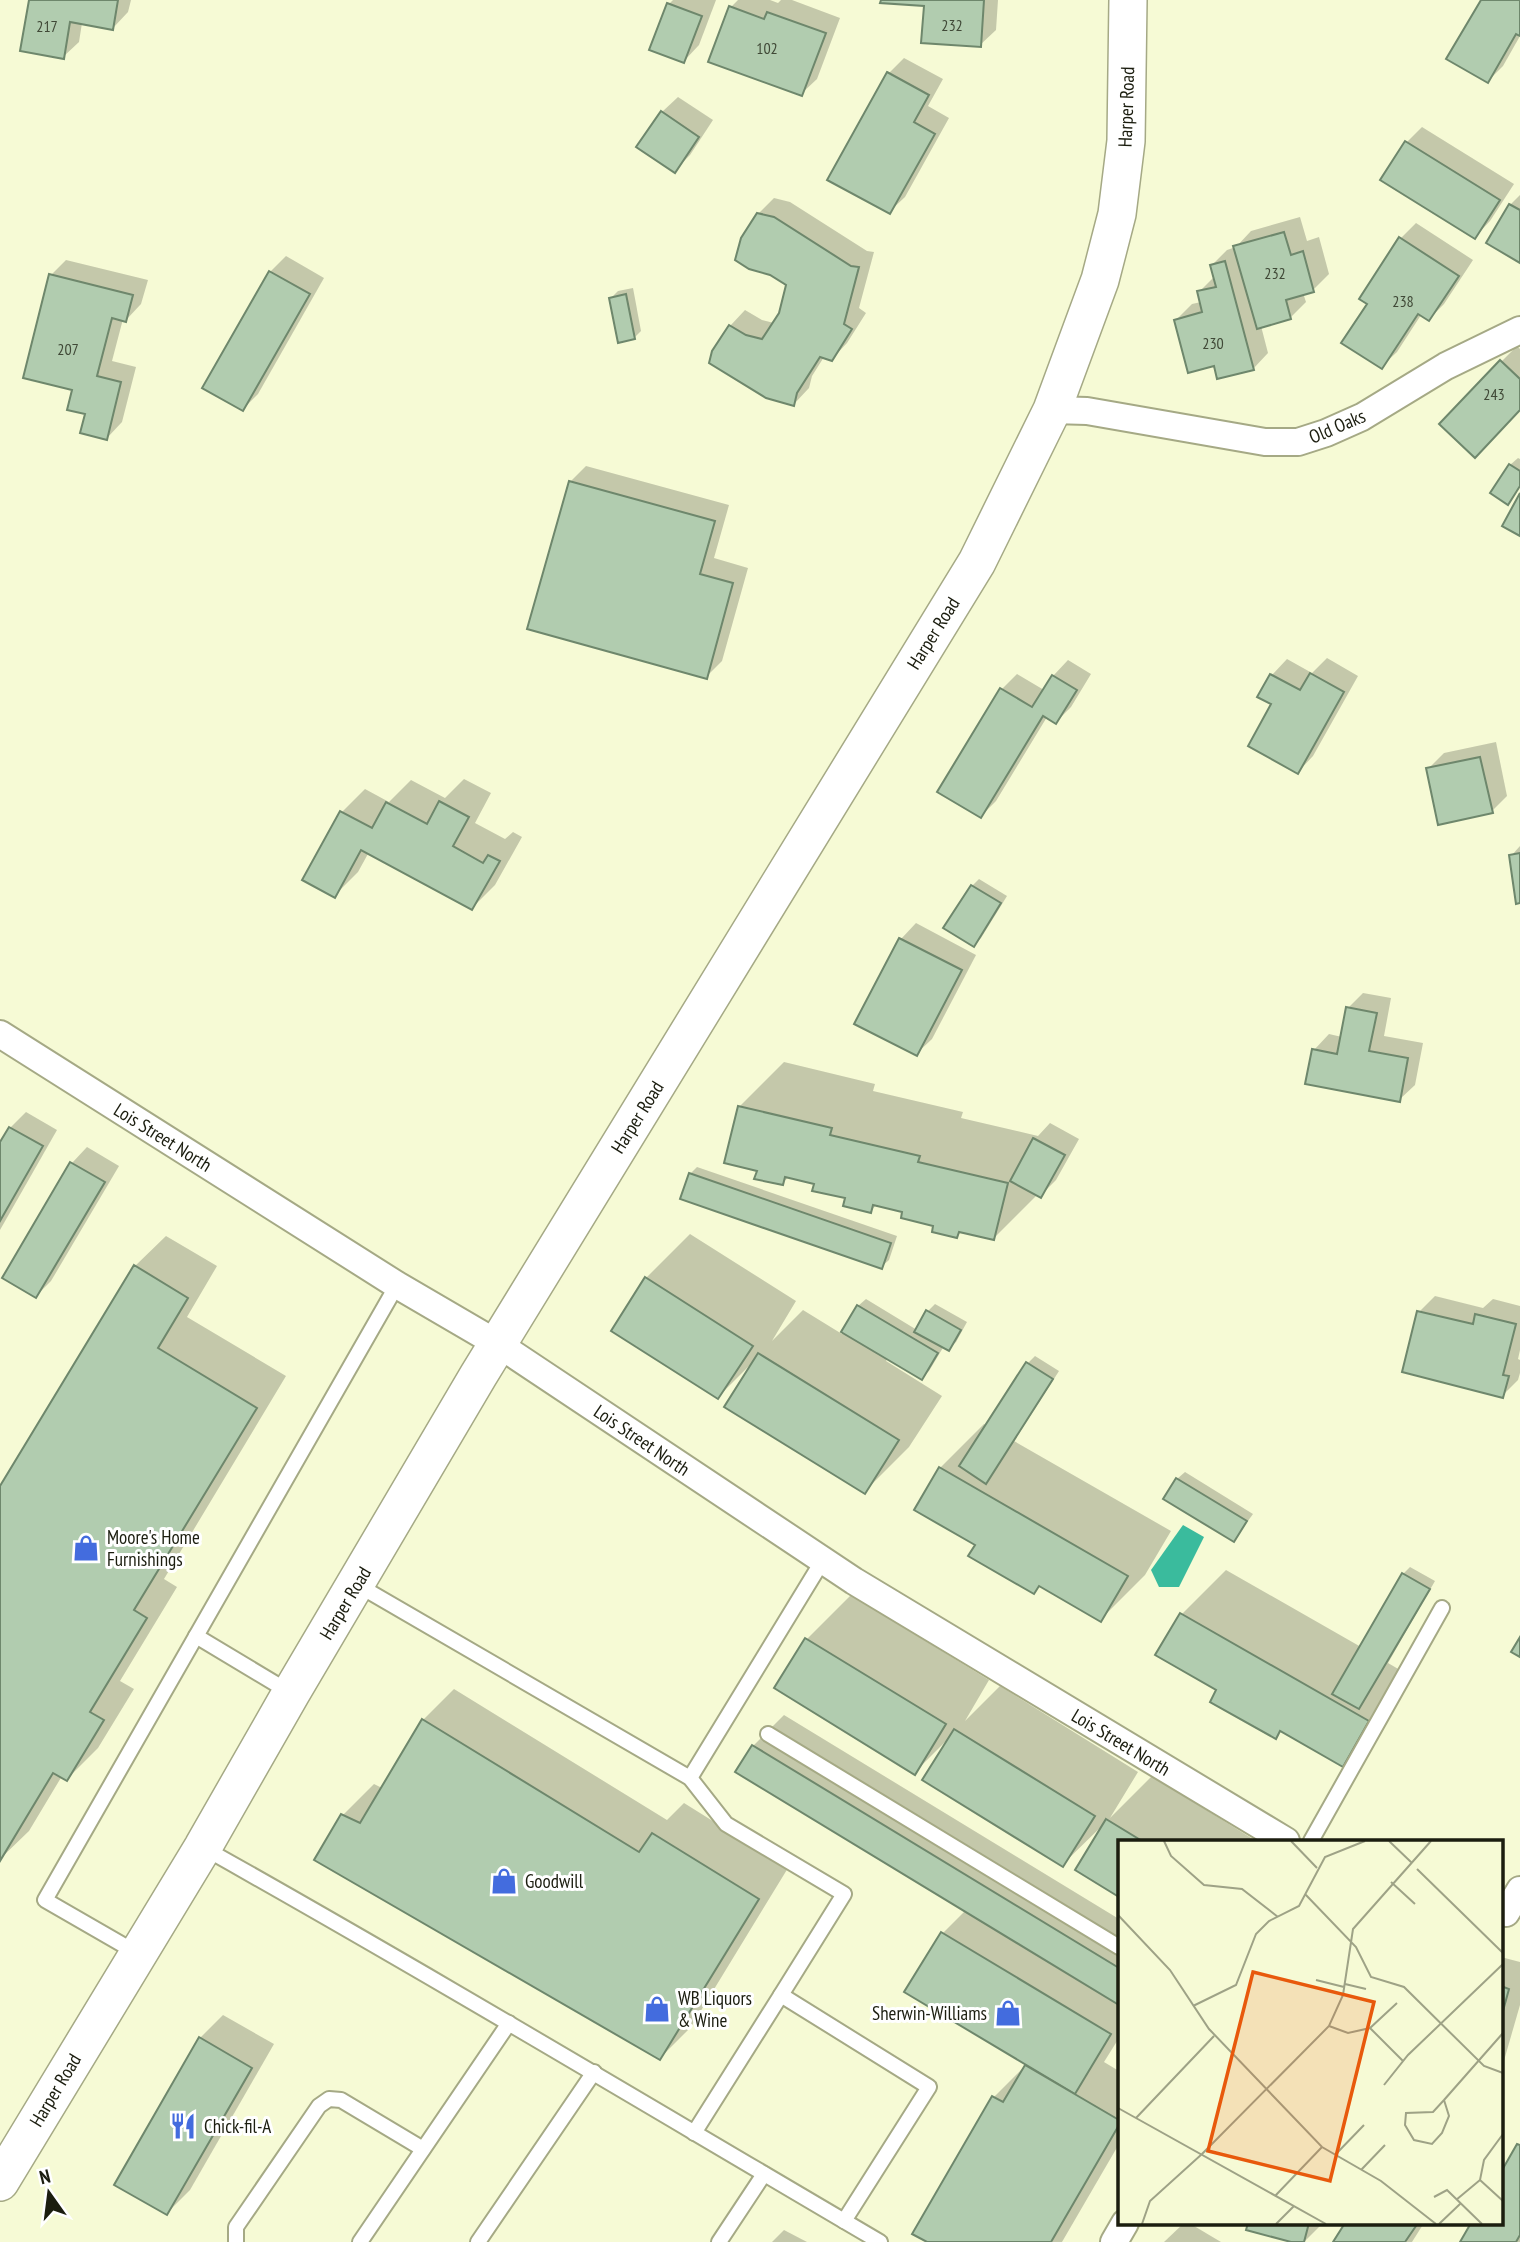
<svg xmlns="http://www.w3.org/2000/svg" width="1520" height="2242" viewBox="0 0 1520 2242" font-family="'PT Sans Narrow',sans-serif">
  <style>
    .water { fill: #3abb9d }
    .shadow { fill: #0003 }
    .building { fill: #b1ccaf; stroke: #6e876c; stroke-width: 2 }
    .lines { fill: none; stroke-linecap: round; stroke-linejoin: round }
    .lane-casing { stroke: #a5a985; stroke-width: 18 }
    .street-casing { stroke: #a5a985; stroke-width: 30 }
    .secondary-casing { stroke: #a5a985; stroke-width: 40 }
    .lane { stroke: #fff; stroke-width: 14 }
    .street { stroke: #fff; stroke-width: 26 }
    .secondary { stroke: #fff; stroke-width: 37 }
    .labels { text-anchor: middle; stroke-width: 6; stroke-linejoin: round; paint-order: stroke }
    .number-label { font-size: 16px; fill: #404937 }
    .street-label { font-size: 19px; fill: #1b1d0f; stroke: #fff }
    .poi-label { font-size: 19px; fill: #1b1d0f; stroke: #fff; text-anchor: start }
    .inset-road { fill: none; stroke: #9ea286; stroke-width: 2 }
    .view { fill: #e8590c; fill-opacity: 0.15; stroke: #e8590c; stroke-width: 3.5 }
    .inset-edge { fill: none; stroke: #1b1d0f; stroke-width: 3.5 }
  </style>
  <rect width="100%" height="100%" fill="#f6fad5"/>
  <!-- water -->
  <path class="water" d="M1183,1525L1204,1537L1179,1587H1159L1151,1570Z"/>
  <!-- shadow -->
  <g class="shadow">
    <path d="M31,0H131L128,12L113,28L82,23L79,42L63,57Z"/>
    <path d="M673,0H716L699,45L684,61L669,4Z"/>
    <path d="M738,0H770L778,3L781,0H792L840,18L817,79L801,94L731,7Z"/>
    <path d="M882,0H998L996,30L980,45L925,4Z"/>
    <path d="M1483,0H1520V36L1503,66L1488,81Z"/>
    <path d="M904,58L943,79L928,106L949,118L905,197L889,212V73Z"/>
    <path d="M678,97L713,120L690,155L674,171L662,112Z"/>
    <path d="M1422,127L1514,184L1490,221L1475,237L1407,142Z"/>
    <path d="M1520,195V261L1510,205Z"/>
    <path d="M774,198L790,202L867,251L874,252L859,308L866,313L847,343L832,359L824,357L812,376L809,388L794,404L730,326L745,310L762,320L774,323L780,314L788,284L758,214Z"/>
    <path d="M1300,217L1307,241L1319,237L1329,274L1313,290L1303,293L1306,302L1290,318L1261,326L1268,353L1253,369L1215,364L1176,320L1192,304L1201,302L1199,292L1215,276L1212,265L1227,250L1236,247L1251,231Z"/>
    <path d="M1416,223L1473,260L1444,304L1429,319L1421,315L1397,352L1381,367L1370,304L1401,238Z"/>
    <path d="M286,256L324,278L258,394L243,409L204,387L270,272Z"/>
    <path d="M66,260L148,280L141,304L126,320L123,319L112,361L136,367L122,422L107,438L87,413L74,388L51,275Z"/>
    <path d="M633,288L641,331L634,338L611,298L618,291Z"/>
    <path d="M1517,346L1520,349V408L1501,362Z"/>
    <path d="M1518,458L1520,459V487L1508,502L1510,465Z"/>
    <path d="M586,466L729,505L714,558L748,568L722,661L706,677L570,482Z"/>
    <path d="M1327,658L1358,676L1313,756L1298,772L1273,704L1260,696L1272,675L1287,659L1312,673Z"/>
    <path d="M1068,660L1091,674L1071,707L1056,722L1047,717L996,801L981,816L1001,690L1017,674L1044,690L1053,676Z"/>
    <path d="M1496,742L1507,796L1492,811L1428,769L1444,753Z"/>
    <path d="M464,779L491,793L475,823L505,839L513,832L522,837L495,885L472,908L369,852L358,872L334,896L342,812L365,789L389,802L411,780L445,798Z"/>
    <path d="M1520,846V902L1511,856Z"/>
    <path d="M979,879L1007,896L981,938L974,945L972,886Z"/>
    <path d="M916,923L976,955L932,1039L916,1054L901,939Z"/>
    <path d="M1363,993L1391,998L1384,1036L1423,1043L1415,1085L1399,1100L1314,1050L1329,1034L1342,1037L1348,1008Z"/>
    <path d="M784,1062L875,1084L873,1091L963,1112L961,1118L1038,1136L1050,1123L1079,1139L1056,1180L1041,1195L1038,1194L994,1238L962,1231L957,1236L904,1211L877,1204L871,1211L816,1183L789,1177L782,1183L759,1169L740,1106Z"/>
    <path d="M26,1112L57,1130L0,1230V1146L10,1128Z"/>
    <path d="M87,1147L119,1166L51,1281L36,1296L4,1277L72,1163Z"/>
    <path d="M697,1167L897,1236L889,1260L881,1267L690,1174Z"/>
    <path d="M690,1234L796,1301L772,1341L803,1310L842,1334L858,1306L866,1299L917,1330L928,1311L935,1304L967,1322L956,1342L948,1349L944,1346L929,1371L921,1378L888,1358L886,1361L942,1396L909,1447L865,1491L751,1364L718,1397L646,1278Z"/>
    <path d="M166,1236L217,1266L187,1317L286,1376L164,1579L177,1587L120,1681L134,1689L98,1748L67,1779L62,1776L29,1831L0,1859V1489L135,1266Z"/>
    <path d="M1435,1296L1483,1308L1493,1299L1520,1306V1350L1518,1359L1520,1360V1373L1518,1380L1502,1396L1419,1312Z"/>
    <path d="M1035,1356L1059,1371L1014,1441L1171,1531L1145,1575L1101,1619L1041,1585L1034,1592L977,1544L940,1468L984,1424L987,1426L1028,1363Z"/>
    <path d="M1185,1472L1253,1514L1234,1540L1177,1479Z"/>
    <path d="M1410,1567L1435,1581L1388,1663L1412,1677L1386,1721L1342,1765L1282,1730L1275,1737L1218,1690L1157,1655L1182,1614L1226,1570L1361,1647L1403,1574Z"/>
    <path d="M851,1595L989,1680L965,1721L1000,1686L1138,1772L1110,1818L1152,1776L1256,1841H1119V1895L1077,1869L1105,1823L1063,1864L949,1738L915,1772L777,1687L807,1639Z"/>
    <path d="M454,1689L667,1820L684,1803L788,1868L691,2027L660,2058L343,1815L374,1784L382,1788L423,1720Z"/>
    <path d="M784,1715L1119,1919V2038L1104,2062L1119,2071V2144L1062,2242H930L915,2233L994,2097L1027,2064L943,1933L966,1910L753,1746Z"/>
    <path d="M1501,1957L1520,1962V2005L1501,2071Z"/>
    <path d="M223,2015L274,2044L190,2190L167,2213L200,2038Z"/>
    <path d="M1520,2144V2242H1462L1473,2223H1501V2176Z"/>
    <path d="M1184,2223H1189L1221,2242H1164Z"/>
    <path d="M1250,2223H1323L1304,2242L1248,2228Z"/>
    <path d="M1347,2223H1424L1412,2242H1335Z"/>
    <path d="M784,2230L807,2242H772Z"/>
  </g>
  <!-- building -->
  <g class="building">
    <path d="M29,0H118L113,30L70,22L64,59L20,51Z"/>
    <path d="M881,0H984L981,47L921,43L924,6L880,3Z"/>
    <path d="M1481,0H1520V36L1516,34L1488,83L1446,59Z"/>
    <path d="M667,3L702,16L684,63L649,50Z"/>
    <path d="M729,6L764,19L767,12L826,33L802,96L708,62Z"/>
    <path d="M887,72L929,95L914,122L935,134L890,214L827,180Z"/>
    <path d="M661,111L699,137L675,173L636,147Z"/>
    <path d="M1405,141L1500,200L1475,239L1380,180Z"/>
    <path d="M1509,204L1520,210V263L1486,243Z"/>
    <path d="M757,213L774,217L851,266L859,267L844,324L852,329L832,361L820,357L797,393L794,406L766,398L709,363L712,351L729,325L746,335L762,339L779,313L786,285L770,275L749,269L735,260L741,238Z"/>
    <path d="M1284,232L1291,255L1303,251L1314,292L1286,300L1291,319L1257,329L1233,246Z"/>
    <path d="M1399,237L1459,276L1429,321L1418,314L1382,369L1341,343L1367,304L1359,299Z"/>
    <path d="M1225,261L1254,370L1217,379L1214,366L1188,373L1174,320L1202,312L1197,291L1216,287L1210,265Z"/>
    <path d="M269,271L310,294L243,411L202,388Z"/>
    <path d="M49,274L133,295L126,322L112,318L97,376L121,382L107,440L80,433L85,414L67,410L72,390L23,378Z"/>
    <path d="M626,294L635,339L618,343L609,298Z"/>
    <path d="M1500,360L1520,379V410L1475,458L1439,424Z"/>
    <path d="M1509,464L1520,471V486L1508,505L1490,493Z"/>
    <path d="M569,481L715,521L700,574L733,583L707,679L527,629Z"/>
    <path d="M1520,493V536L1502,526Z"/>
    <path d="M1310,673L1344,692L1298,774L1248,746L1271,704L1257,697L1270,674L1300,690Z"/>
    <path d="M1052,675L1077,690L1056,724L1043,716L981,818L937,792L1000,688L1032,707Z"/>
    <path d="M1480,757L1493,813L1438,825L1426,768Z"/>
    <path d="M439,801L469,817L453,846L483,863L488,855L500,861L472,910L361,850L335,898L302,880L340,811L372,828L386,802L427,824Z"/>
    <path d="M1520,853V903L1516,904L1509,855Z"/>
    <path d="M971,885L1001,903L974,947L943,928Z"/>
    <path d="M899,938L962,970L917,1056L854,1024Z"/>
    <path d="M1346,1007L1377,1013L1369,1051L1408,1058L1400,1102L1305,1084L1312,1049L1337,1054Z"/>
    <path d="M738,1106L832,1128L830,1135L920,1156L918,1162L1008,1183L994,1240L959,1232L957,1238L932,1232L933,1226L901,1218L902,1212L873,1205L871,1213L843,1206L845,1198L812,1191L814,1184L785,1177L783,1185L754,1179L757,1171L724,1163Z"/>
    <path d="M9,1127L43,1146L0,1221V1142Z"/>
    <path d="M1033,1138L1065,1155L1041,1198L1010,1181Z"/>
    <path d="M70,1162L105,1182L36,1298L2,1278Z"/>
    <path d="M689,1173L891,1243L882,1269L680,1199Z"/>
    <path d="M134,1265L188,1298L158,1348L257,1408L134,1610L147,1618L90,1712L104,1720L67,1781L53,1773L0,1861V1486Z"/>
    <path d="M645,1277L753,1346L718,1399L611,1331Z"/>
    <path d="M857,1305L938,1353L922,1380L841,1332Z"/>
    <path d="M926,1310L961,1330L949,1351L914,1332Z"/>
    <path d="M1417,1311L1473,1324L1475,1314L1516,1324L1503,1375L1509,1376L1503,1398L1402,1372Z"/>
    <path d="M758,1353L899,1440L865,1494L724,1407Z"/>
    <path d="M1026,1362L1053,1379L986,1484L959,1466Z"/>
    <path d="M939,1467L1128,1576L1101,1622L1039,1586L1034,1594L968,1556L975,1545L914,1510Z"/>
    <path d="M1176,1478L1247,1521L1234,1542L1163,1499Z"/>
    <path d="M1402,1573L1430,1589L1359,1709L1332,1694Z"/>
    <path d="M1180,1613L1369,1721L1343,1767L1280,1731L1276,1739L1210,1702L1216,1690L1155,1655Z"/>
    <path d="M1520,1637V1657L1511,1652Z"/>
    <path d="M805,1638L946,1724L915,1775L774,1688Z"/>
    <path d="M422,1719L639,1852L652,1833L759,1899L660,2060L314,1860L341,1814L360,1823Z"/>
    <path d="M954,1729L1095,1816L1063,1867L922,1780Z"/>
    <path d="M752,1745L1119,1968V2005L735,1772Z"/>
    <path d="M1106,1819L1142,1841H1119V1897L1075,1870Z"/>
    <path d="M941,1932L1111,2034L1075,2094L904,1992Z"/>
    <path d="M1501,1986L1509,1989L1501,2018Z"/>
    <path d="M199,2037L252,2068L167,2215L114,2185Z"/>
    <path d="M1025,2065L1119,2120V2125L1051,2242H927L912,2234L992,2096L1003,2102Z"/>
    <path d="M1517,2144L1520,2145V2235L1516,2242H1460L1471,2223H1501V2172Z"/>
    <path d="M1248,2223H1309L1304,2242H1291L1246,2230Z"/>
    <path d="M1345,2223H1418L1405,2242H1333Z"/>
  </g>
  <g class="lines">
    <!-- lane casing -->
    <g class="lane-casing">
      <g id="lane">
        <path d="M356,1584L690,1778L726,1824L844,1894L781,1995"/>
        <path d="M196,1636L291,1693"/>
        <path d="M768,1734L1119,1947"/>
        <path d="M690,1778L823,1560"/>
        <path d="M1311,1841L1442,1608"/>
        <path d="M204,1848C432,1976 655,2110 880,2242"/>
        <path d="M137,1953L45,1900L397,1285"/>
        <path d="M694,2133L781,1995L929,2087L844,2221"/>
        <path d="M236,2242V2227L319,2106L329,2099L341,2100L423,2149"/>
        <path d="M360,2242L509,2023"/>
        <path d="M478,2242L594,2072"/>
        <path d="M719,2242L764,2174"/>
      </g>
    </g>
    <!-- street casing -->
    <g class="street-casing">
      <g id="street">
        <path d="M1052,410L1087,411L1265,442H1298L1326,433L1362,417L1446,366L1520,330"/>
        <path d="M0,1034L397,1285L498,1344L854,1581L1286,1841"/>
        <path d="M1506,1913L1520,1890"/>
        <path d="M1114,2242L1125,2223"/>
      </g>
    </g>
    <!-- secondary casing -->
    <g class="secondary-casing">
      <path id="secondary" d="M0,2182L203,1847L291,1693L478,1376L977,562L1052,410L1100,280L1117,214L1126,141L1128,0"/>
    </g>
    <!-- lane -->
    <use href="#lane" class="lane"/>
    <!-- street -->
    <use href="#street" class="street"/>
    <!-- secondary -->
    <use href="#secondary" class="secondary"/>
  </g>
  <!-- icons -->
  <defs>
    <g id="shop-bare" transform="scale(2.1)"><path d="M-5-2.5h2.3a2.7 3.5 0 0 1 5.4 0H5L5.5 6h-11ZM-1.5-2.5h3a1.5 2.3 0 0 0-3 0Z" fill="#436cde" stroke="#fff" stroke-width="2.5" paint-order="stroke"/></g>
    <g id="restaurant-bare" transform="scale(2.1)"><path d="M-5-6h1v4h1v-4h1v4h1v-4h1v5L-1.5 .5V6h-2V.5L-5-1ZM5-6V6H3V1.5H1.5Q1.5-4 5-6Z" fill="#436cde" stroke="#fff" stroke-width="2.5" paint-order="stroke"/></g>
  </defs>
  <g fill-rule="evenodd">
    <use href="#shop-bare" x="86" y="1548"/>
    <use href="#shop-bare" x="504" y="1881"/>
    <use href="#shop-bare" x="657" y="2009"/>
    <use href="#shop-bare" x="1008" y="2013"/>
    <use href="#restaurant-bare" x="183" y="2126"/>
  </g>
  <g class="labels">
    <!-- number labels -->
    <g class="number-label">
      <text x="952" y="31">232</text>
      <text x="47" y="32">217</text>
      <text x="767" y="54">102</text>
      <text x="1275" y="279">232</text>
      <text x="1403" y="307">238</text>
      <text x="1213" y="349">230</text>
      <text x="68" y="355">207</text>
      <text x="1494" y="400">243</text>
    </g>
    <!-- street labels -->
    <g class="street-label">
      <text transform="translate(1126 107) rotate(-88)" y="7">Harper Road</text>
      <text transform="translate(1337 426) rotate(-23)" y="7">Old Oaks</text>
      <text transform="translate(933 633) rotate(-58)" y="7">Harper Road</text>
      <text transform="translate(637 1117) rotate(-58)" y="7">Harper Road</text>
      <text transform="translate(163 1137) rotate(32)" y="7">Lois Street North</text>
      <text transform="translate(642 1440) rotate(34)" y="7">Lois Street North</text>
      <text transform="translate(345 1603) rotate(-59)" y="7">Harper Road</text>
      <text transform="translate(1121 1742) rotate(31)" y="7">Lois Street North</text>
      <text transform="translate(55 2090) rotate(-59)" y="7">Harper Road</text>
    </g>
    <!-- poi labels -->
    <g class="poi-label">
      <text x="107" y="1544">Moore's Home<tspan x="107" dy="22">Furnishings</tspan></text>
      <text x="525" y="1888">Goodwill</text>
      <text x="678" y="2005">WB Liquors<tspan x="678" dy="22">&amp; Wine</tspan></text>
      <text x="987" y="2020" text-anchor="end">Sherwin-Williams</text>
      <text x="204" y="2133">Chick-fil-A</text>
    </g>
  </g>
  <!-- overview -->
  <g transform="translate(1118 1840)">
    <rect width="385" height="385" fill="#f6fad5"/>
    <path class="inset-road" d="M46,1L53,16L86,45L124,49L160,77M173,1L199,28M271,1L294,23M299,29L385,113M273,42L297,64M187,54L238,107L253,137L286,147L366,226L385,233M0,75L52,130L91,189L204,307L263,341L318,384M198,140L226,147M227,144L248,149M75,166L118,145L138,94L151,81L181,66L207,17L247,1M211,186L230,193L252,188L279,163M252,188L285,221M266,245L290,215L385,124M326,260L331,276L324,293L314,304L296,300L287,285L288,273L315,272ZM326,260L385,193M0,268L208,384M18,278L96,196M84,314L211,186L225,155L235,89L313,1M217,315L246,285M243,330L267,305M362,340L385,361M157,356L204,307M316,357L329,350L364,384M338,360L362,340L366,320L385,294M24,384L32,361L84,314M158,384L176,366M321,384L342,364"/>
    <path class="view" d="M135,132L256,162L212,341L90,311Z"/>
    <rect width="385" height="385" class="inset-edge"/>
  </g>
  <!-- north arrow -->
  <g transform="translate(49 2193) rotate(346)" stroke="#ffffff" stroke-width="5" paint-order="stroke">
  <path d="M0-5L12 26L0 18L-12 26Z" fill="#1b1d0f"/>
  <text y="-10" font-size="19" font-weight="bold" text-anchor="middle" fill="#1b1d0f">N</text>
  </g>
</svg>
